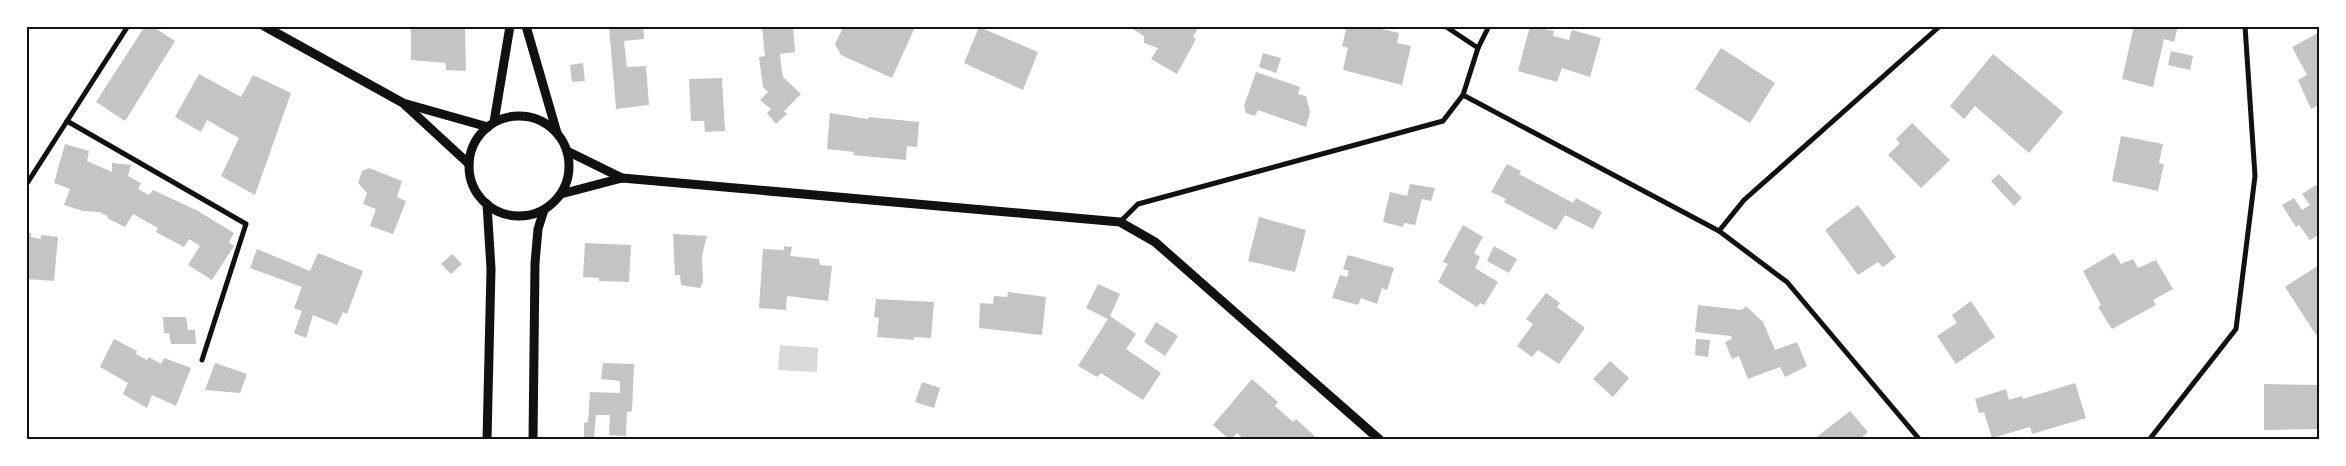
<svg xmlns="http://www.w3.org/2000/svg" width="2346" height="466" viewBox="0 0 2346 466" font-family="'Golos Text',sans-serif">
  <style>
    .water { fill: #d9d9d9 }
    .building { fill: #c4c4c4 }
    .lines { fill: none; stroke-linecap: round; stroke-linejoin: round }
    .minor { stroke: #111; stroke-width: 5 }
    .tertiary { stroke: #111; stroke-width: 9 }
    .neatline { fill: none; stroke: #111; stroke-width: 2 }
  </style>
  <rect width="100%" height="100%" fill="#fff"/>
  <!-- water -->
  <path class="water" d="M780,345L818,348L817,372L778,370Z"/>
  <!-- building -->
  <g class="building">
    <path d="M145,26H152L175,41L125,121L96,102Z"/>
    <path d="M411,26H465L466,71L446,70V63L411,60Z"/>
    <path d="M609,26H643L644,39L624,41L627,67L646,66L649,105L616,109Z"/>
    <path d="M762,26H793L795,52L780,54L781,65L783,77L801,94L784,111L787,114L776,124L767,113L771,109L760,100L768,92L763,87L759,57L765,56Z"/>
    <path d="M844,26H913L915,27L892,78L841,55L835,44Z"/>
    <path d="M1132,26H1196L1198,28L1193,37L1196,39L1177,74L1151,59L1158,48L1144,43V36L1131,28Z"/>
    <path d="M1347,26H1369L1399,33L1397,43L1411,46L1402,85L1343,70L1348,48L1342,46Z"/>
    <path d="M1530,26L1554,31L1553,36L1569,40L1572,30L1601,38L1590,77L1562,68L1557,82L1518,71Z"/>
    <path d="M2134,26H2178L2174,42L2164,39L2153,87L2122,79Z"/>
    <path d="M979,27L1038,52L1023,90L964,63Z"/>
    <path d="M2320,32V104L2311,109L2298,80L2307,75L2292,47Z"/>
    <path d="M1721,48L1775,83L1750,123L1695,89Z"/>
    <path d="M2171,51L2193,56L2190,70L2168,65Z"/>
    <path d="M1263,53L1281,58L1276,73L1259,67Z"/>
    <path d="M1993,54L2063,112L2029,153L1975,106L1964,119L1950,106Z"/>
    <path d="M583,63L585,81L572,82L570,65Z"/>
    <path d="M1256,72L1300,87L1298,94L1306,96L1310,112L1306,127L1258,110L1255,116L1246,113L1244,106Z"/>
    <path d="M199,74L241,97L253,75L291,93L255,195L221,176L239,138L207,120L201,132L175,117Z"/>
    <path d="M722,78L725,131L705,132L704,121H691L689,79Z"/>
    <path d="M830,113L868,119L869,117L919,122L917,147L907,146L906,160L853,155L854,152L827,149Z"/>
    <path d="M1912,123L1950,160L1921,188L1888,155L1900,143L1896,139Z"/>
    <path d="M2121,136L2163,144L2159,163L2164,164L2158,191L2112,181Z"/>
    <path d="M65,144L89,151L87,161L112,172V163L131,165L128,176L141,183L138,189L149,195L153,190L198,211L234,233L229,242L234,246L212,280L188,265L200,246L189,239L184,247L156,232L158,228L133,214L125,227L107,218L108,216L99,212L83,211L64,205L70,189L54,183Z"/>
    <path d="M1507,164L1521,171L1519,174L1573,203L1576,198L1602,212L1593,229L1565,215L1556,230L1504,202L1506,199L1491,192Z"/>
    <path d="M369,168L402,181L397,197L406,201L393,234L370,226L376,209L363,204L367,193L358,183L362,171Z"/>
    <path d="M1999,174L2022,198L2014,206L1991,181Z"/>
    <path d="M1410,184L1435,188L1431,201L1422,199L1415,225L1404,223L1403,227L1383,222L1390,192L1407,196Z"/>
    <path d="M2316,185L2320,190V234L2310,240L2299,225L2296,227L2282,205L2294,198L2302,210L2310,205L2302,194Z"/>
    <path d="M1858,205L1896,257L1883,267L1878,262L1858,275L1825,230Z"/>
    <path d="M1259,217L1306,230L1295,272L1248,261Z"/>
    <path d="M1463,225L1483,237L1474,253L1480,257L1475,268L1498,282L1484,305L1480,303L1477,307L1438,282L1448,264L1443,262Z"/>
    <path d="M26,232L31,233V237L41,239V235L58,237L54,281L26,279Z"/>
    <path d="M673,234L707,236L702,255L703,282L700,288L681,285L680,275H675Z"/>
    <path d="M585,243L631,245L629,282L599,281V278L583,277Z"/>
    <path d="M784,246L792,247L790,256L819,259L820,265L832,266L828,301L787,296L786,310L759,308L763,249L784,250Z"/>
    <path d="M1494,246L1517,259L1509,273L1487,261Z"/>
    <path d="M257,249L310,271L318,253L363,271L347,314L343,312L337,325L313,315L306,338L294,333L302,311L294,308L302,287L250,268Z"/>
    <path d="M2114,253L2121,264L2133,259L2138,268L2156,260L2173,289L2153,300L2156,305L2112,329L2098,307L2101,305L2083,271Z"/>
    <path d="M452,254L462,264L451,274L441,264Z"/>
    <path d="M1348,255L1394,268L1387,290L1382,288L1377,304L1361,298L1358,305L1332,298L1340,275L1347,277L1349,271L1343,269Z"/>
    <path d="M2319,265L2320,333L2316,335L2285,287Z"/>
    <path d="M1098,284L1120,294L1110,316L1136,334L1126,349L1161,373L1143,400L1101,373L1097,377L1078,366L1108,319L1086,308Z"/>
    <path d="M1008,292L1046,297L1042,335L979,328L980,303L993,304L994,296L1007,297Z"/>
    <path d="M1546,293L1560,303L1557,307L1585,328L1559,364L1538,350L1532,357L1517,346L1533,324L1526,319Z"/>
    <path d="M876,299L934,302L931,338L914,337V340L877,337L879,318L874,317Z"/>
    <path d="M1971,301L1995,337L1956,364L1937,336L1957,323L1952,315Z"/>
    <path d="M1698,305L1742,310L1746,306L1763,322L1775,350L1797,342L1807,366L1785,377L1780,367L1748,379L1739,356L1732,359L1725,342L1732,339L1731,336L1695,332Z"/>
    <path d="M163,317H186L188,330H195L196,344H171L169,333H164Z"/>
    <path d="M1156,322L1178,336L1165,356L1144,342Z"/>
    <path d="M114,339L137,351L136,354L147,360L149,357L161,364L164,358L191,368L176,406L152,395L147,408L123,394L128,383L100,367Z"/>
    <path d="M1696,339L1710,340L1708,357L1695,355Z"/>
    <path d="M1610,361L1629,378L1613,397L1593,379Z"/>
    <path d="M215,363L247,374L240,393L205,390Z"/>
    <path d="M603,363L634,364L632,411L627,412L626,436L609,435L610,415H596L594,437H584V423L588,422L590,392L620,393V381L601,379Z"/>
    <path d="M1252,379L1278,402L1275,406L1293,422L1296,419L1319,440H1244L1237,433L1230,440L1213,425Z"/>
    <path d="M922,382L940,388L934,408L915,402Z"/>
    <path d="M2075,383L2086,418L2032,434L2030,427L1992,438L1984,412L1979,413L1975,399L2006,389L2009,400L2022,396L2023,399Z"/>
    <path d="M2264,384L2320,385V429L2264,430Z"/>
    <path d="M1850,411L1868,432L1861,438L1863,440H1813Z"/>
  </g>
  <g class="lines">
    <!-- minor -->
    <g class="minor">
      <path d="M1445,26L1478,48"/>
      <path d="M1463,95L1719,231L1787,282L1920,440"/>
      <path d="M67,121L246,224L202,360"/>
      <path d="M26,185L128,26"/>
      <path d="M1120,222L1138,204L1443,121L1463,95L1478,48L1489,26"/>
      <path d="M1719,231L1744,200L1940,26"/>
      <path d="M2149,440L2236,329L2255,176L2245,26"/>
    </g>
    <!-- tertiary -->
    <g class="tertiary">
      <path d="M264,26L403,103L488,127"/>
      <path d="M526,26L557,133"/>
      <path d="M405,105L469,164"/>
      <circle cx="519" cy="166" r="50"/>
      <path d="M494,122L510,26"/>
      <path d="M567,151L622,178"/>
      <path d="M561,194L622,178L1120,222L1155,242L1380,440"/>
      <path d="M487,440L491,269L487,204"/>
      <path d="M533,440L535,263L538,229L544,210"/>
    </g>
  </g>
  <!-- border -->
  <rect width="2346" height="466" fill="none" stroke="#ffffff" stroke-width="55"/>
  <rect x="28" y="28" width="2290" height="410" class="neatline"/>
</svg>
